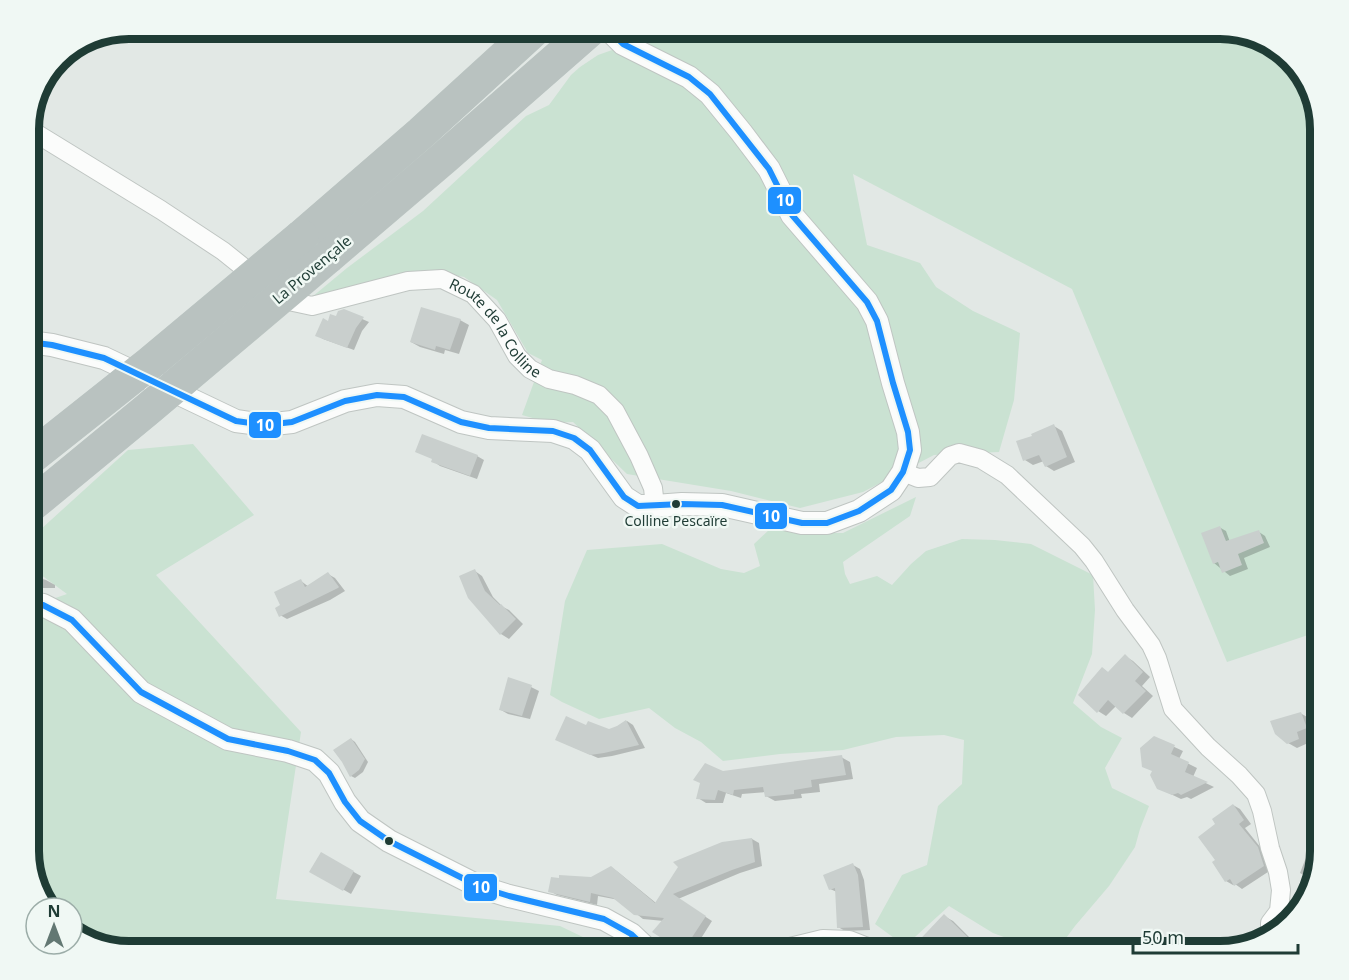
<svg xmlns="http://www.w3.org/2000/svg" width="1349" height="980" viewBox="0 0 1349 980" font-family="'Noto Sans',sans-serif">
  <style>
    .green { fill: #cae2d2 }
    .shadow { fill: #0003 }
    .building { fill: #c9cfcd }
    .lines { fill: none; stroke-linecap: round; stroke-linejoin: round }
    .minor-casing { stroke: #bfc5c2; stroke-width: 20 }
    .tertiary-casing { stroke: #bfc5c2; stroke-width: 24 }
    .motorway-casing { stroke: #bbc5c2; stroke-width: 34 }
    .minor { stroke: #fbfcfb; stroke-width: 18 }
    .tertiary { stroke: #fbfcfb; stroke-width: 22 }
    .motorway { stroke: #b9c2c0; stroke-width: 33 }
    .motorway-bridge-casing { stroke: #bbc5c2; stroke-width: 34; stroke-linecap: butt }
    .motorway-bridge { stroke: #b9c2c0; stroke-width: 33 }
    .bus-1-casing { stroke: #f0f8f4; stroke-width: 10 }
    .bus-1 { stroke: #1e90ff; stroke-width: 6 }
    .bus-dot { fill: #1f3c35; stroke: #f0f8f4; stroke-width: 2 }
    .labels { text-anchor: middle; stroke-width: 5; stroke-linejoin: round; paint-order: stroke }
    .bus-label { font-size: 14px; fill: #1f3c35; stroke: #f0f8f4 }
    .street-label { font-size: 15px; fill: #1f3c35; stroke: #f0f8f4 }
    .rim { fill: none; stroke: #1f3c35; stroke-width: 8 }
    .line-badge { stroke: #f0f8f4; stroke-width: 2 }
    .badge-label { font-size: 16px; text-anchor: middle; font-weight: bold; fill: #fff }
  </style>
  <rect width="100%" height="100%" fill="#e2e8e5"/>
  <!-- green -->
  <g class="green">
    <path d="M607,29H1220L1281,49L1310,84L1320,129V631L1227,662L1072,289L853,174L867,245L920,263L936,287L973,311L1020,333L1014,400L999,452L934,455L863,492L800,508L731,491L627,474L573,422L550,423L522,415L542,360L528,353L497,300L464,277L437,272L312,297L347,268L423,211L526,116L549,105L571,75L580,67L598,55L615,49Z"/>
    <path d="M193,444L254,515L156,575L301,732L276,899L560,926L612,951H129L72,932V908H48L42,901L29,857V607L67,594L29,566V540L128,450Z"/>
    <path d="M916,497L910,516L843,562L845,574L850,584L877,576L892,585L911,564L926,551L962,539L995,540L1031,544L1093,575L1095,610L1092,654L1073,703L1101,727L1122,738L1105,768L1112,788L1149,806L1140,829L1135,847L1109,886L1075,926L1061,945L1031,947L993,933L949,906L905,946L875,924L902,875L927,865L938,806L962,784L964,740L944,735L896,737L843,750L780,754L723,761L701,742L675,728L649,708L599,719L562,702L550,695L565,601L587,550L662,544L721,569L744,573L760,566L754,544L771,528L797,533H843Z"/>
  </g>
  <!-- shadow -->
  <g class="shadow">
    <path d="M344,311L369,322L362,331L354,350L323,339L317,335Z"/>
    <path d="M460,320L469,325L459,354L445,350L444,354L420,347L411,342Z"/>
    <path d="M1054,426L1062,431L1075,462L1054,471L1046,466L1044,461L1033,465L1025,460Z"/>
    <path d="M477,456L484,460L477,479L440,466L433,461V459Z"/>
    <path d="M1219,527L1226,531L1230,542L1259,532L1265,536L1270,547L1244,558L1248,569L1230,576L1214,563Z"/>
    <path d="M475,571L482,576L493,597L503,607L509,610L523,624L509,639L501,634L470,597Z"/>
    <path d="M328,574L335,578L345,591L330,600L287,619L280,615L281,605L301,581L309,587Z"/>
    <path d="M29,575L46,580L55,585V588H29Z"/>
    <path d="M1125,656L1133,661L1150,677L1142,686L1153,696L1132,718L1124,713L1116,706L1106,716L1098,711L1103,669L1109,673Z"/>
    <path d="M531,687L539,691L530,719L508,714L501,710Z"/>
    <path d="M1300,713L1309,718L1317,739L1297,748L1288,743Z"/>
    <path d="M627,721L633,725L645,748L612,756L598,758L564,743L587,727L609,731Z"/>
    <path d="M1155,738L1183,751L1179,759L1197,768L1193,777L1214,787L1191,799L1187,797L1181,799L1158,788Z"/>
    <path d="M351,739L355,742L368,762L363,772L355,778L351,776Z"/>
    <path d="M841,757L850,762L853,779L819,784L820,792L801,794L802,798L775,801L766,796V792L742,794L741,798L726,793L723,803H706L698,798L723,773Z"/>
    <path d="M1320,780V810L1313,806Z"/>
    <path d="M1233,805L1240,809L1251,824L1245,828L1265,853L1271,870L1242,889L1235,884L1233,885L1226,881L1217,861V824Z"/>
    <path d="M1316,832L1320,833V851L1311,879L1300,873Z"/>
    <path d="M752,839L759,843L762,866L740,873L678,899L712,921L695,948L689,945L685,951L678,947L664,921L643,919L619,900L598,896L597,905L557,895L550,891L591,878L611,867L618,872L656,903Z"/>
    <path d="M321,854L361,876L351,894L311,871Z"/>
    <path d="M853,865L860,869L864,880L870,930L845,931L838,927L837,892L830,889Z"/>
    <path d="M944,916L953,921L981,949L978,951H925L918,944Z"/>
  </g>
  <!-- building -->
  <g class="building">
    <path d="M421,307L461,319L450,350L436,346L435,350L410,342Z"/>
    <path d="M344,309L364,317L356,328L347,348L315,336L323,318L328,321L330,314L336,316L338,311Z"/>
    <path d="M1054,424L1067,457L1045,467L1039,455L1023,461L1016,441L1032,436L1031,434Z"/>
    <path d="M422,434L478,455L470,476L431,462L432,459L415,452Z"/>
    <path d="M1220,526L1226,541L1259,530L1264,543L1238,554L1242,565L1222,573L1218,562L1213,564L1201,533Z"/>
    <path d="M475,569L485,591L500,605L501,604L516,619L500,635L468,598L459,576Z"/>
    <path d="M328,572L339,587L338,588L279,617L275,608L280,605L274,592L301,579L305,587Z"/>
    <path d="M1125,654L1143,672L1135,681L1146,691L1123,714L1108,700L1097,713L1078,695L1102,667L1108,672Z"/>
    <path d="M508,677L532,685L522,716L499,710Z"/>
    <path d="M1301,712L1307,728L1297,732L1299,739L1287,744L1275,734L1270,721Z"/>
    <path d="M566,716L586,725L588,721L609,729L617,726L626,720L639,745L604,753L590,755L555,740Z"/>
    <path d="M1154,736L1175,745L1171,754L1189,762L1185,772L1208,782L1181,795L1178,793L1172,795L1157,789L1150,775L1152,771L1142,767L1140,748Z"/>
    <path d="M351,738L365,759L359,770L350,777L342,762L333,750Z"/>
    <path d="M842,755L846,775L811,780L812,787L794,790V794L765,797L763,787L734,790L733,795L718,790L715,800L696,799L700,783L693,780L705,763L723,771Z"/>
    <path d="M1233,804L1244,820L1239,824L1258,847L1264,866L1234,886L1230,879L1225,882L1212,862L1215,860L1198,837L1215,824L1212,819Z"/>
    <path d="M752,838L755,862L732,870L673,894L706,916L687,945L681,942L677,948L652,932L664,918L634,915L613,898L591,893L590,902L548,892L551,877L559,878V875L591,877L611,866L655,903L678,867L673,862L722,842Z"/>
    <path d="M321,852L354,871L343,891L309,872Z"/>
    <path d="M853,863L858,875L863,927L837,928L835,888L829,890L823,875Z"/>
    <path d="M944,914L982,951H909Z"/>
  </g>
  <g class="lines">
    <!-- minor casing -->
    <g class="minor-casing">
      <g id="minor">
        <path id="s1" d="M29,129L161,210L223,251L284,300L312,306L408,281L442,279L473,294L497,320L517,356L530,369L549,379L575,385L599,395L615,411L639,456L653,488L655,506"/>
        <path d="M903,472L918,478L930,477L950,456L959,453L981,459L1007,475L1082,546L1094,561L1125,610L1151,645L1157,658L1173,709L1208,747L1239,775L1256,794L1262,811L1270,848L1278,872L1281,890L1279,911L1270,923V937"/>
      </g>
    </g>
    <!-- tertiary casing -->
    <g class="tertiary-casing">
      <g id="tertiary">
        <path d="M29,342L52,345L104,358L236,421L265,425L292,422L345,401L377,395L404,397L461,422L489,428L553,431L574,438L590,450L624,497L638,506H655L682,504L722,505L802,523H827L859,511L891,490L903,472L910,450L908,432L893,383L877,321L867,302L792,215L769,169L741,132L710,94L689,77L623,44L608,29"/>
        <path d="M29,603L43,605L72,620L141,692L228,739L288,751L315,760L329,773L345,802L360,821L389,841L480,887L509,896L604,919L631,934L649,951"/>
        <path d="M782,951L823,941L849,942L872,951"/>
      </g>
    </g>
    <!-- motorway casing -->
    <g class="motorway-casing">
      <g id="motorway">
        <path d="M302,236L421,133L535,29"/>
        <path d="M329,256L445,157L591,29"/>
      </g>
    </g>
    <!-- minor -->
    <use href="#minor" class="minor"/>
    <!-- tertiary -->
    <use href="#tertiary" class="tertiary"/>
    <!-- motorway -->
    <use href="#motorway" class="motorway"/>
    <!-- motorway-bridge casing -->
    <g class="motorway-bridge-casing">
      <g id="motorway-bridge">
        <path d="M29,459L150,363L302,236"/>
        <path d="M29,507L148,409L329,256"/>
      </g>
    </g>
    <!-- motorway-bridge -->
    <use href="#motorway-bridge" class="motorway-bridge"/>
    <!-- bus-1 casing -->
    <g class="bus-1-casing">
      <g id="bus-1">
        <path d="M29,342L52,345L104,358L236,421L265,425L292,422L345,401L377,395L404,397L461,422L489,428L553,431L574,438L590,450L624,497L638,506L682,504L722,505L802,523H827L859,511L891,490L903,472L910,450L908,432L893,383L877,321L867,302L792,215L769,169L710,94L689,77L623,44L608,29"/>
        <path d="M29,603L43,605L72,620L141,692L228,739L288,751L315,760L329,773L345,802L360,821L389,841L480,887L509,896L604,919L631,934L649,951"/>
        <path d="M782,951L823,941L849,942L872,951"/>
      </g>
    </g>
    <!-- bus-1 -->
    <use href="#bus-1" class="bus-1"/>
  </g>
  <!-- markers -->
  <g class="bus-dot">
    <circle cx="676" cy="504" r="5"/>
    <circle cx="389" cy="841" r="5"/>
  </g>
  <g class="labels">
    <!-- bus labels -->
    <g class="bus-label">
      <text x="676" y="526">Colline Pescaïre</text>
    </g>
    <!-- street labels -->
    <g class="street-label">
      <text transform="translate(312 270) rotate(-40)" y="5">La Provençale</text>
      <text dy="5" stroke="none"><textPath href="#s1" startOffset="544">Route de la Colline</textPath></text>
    </g>
  </g>
  <!-- crop -->
  <path d="M0 0H1349V980H0ZM129 39H1220A90 90 0 0 1 1310 129V851A90 90 0 0 1 1220 941H129A90 90 0 0 1 39 851V129A90 90 0 0 1 129 39Z" fill="#f0f8f4" fill-rule="evenodd"/>
  <path class="rim" d="M129 39H1220A90 90 0 0 1 1310 129V851A90 90 0 0 1 1220 941H129A90 90 0 0 1 39 851V129A90 90 0 0 1 129 39Z"/>
  <g class="line-badge">
    <rect x="767" y="186" width="35" height="29" rx="6" fill="#1e90ff"/>
    <rect x="248" y="411" width="34" height="28" rx="6" fill="#1e90ff"/>
    <rect x="754" y="502" width="34" height="28" rx="6" fill="#1e90ff"/>
    <rect x="463" y="873" width="35" height="29" rx="6" fill="#1e90ff"/>
  </g>
  <g class="badge-label">
    <text x="785" y="206">10</text>
    <text x="265" y="431">10</text>
    <text x="771" y="522">10</text>
    <text x="481" y="893">10</text>
  </g>
  <!-- north arrow -->
  <g transform="translate(54 926)"><circle r="28" fill="#f0f8f4" stroke="#9cada8" stroke-width="1.5"/>
  <path d="M0-4.5L10 22L0 15L-10 22Z" fill="#637873"/>
  <text y="-9" font-size="16" font-weight="bold" text-anchor="middle" fill="#1f3c35">N</text>
  </g>
  <!-- scale -->
  <path d="M1133 944v9h165v-9" fill="none" stroke="#1f3c35" stroke-width="3"/>
  <text x="1142" y="944" font-size="18" fill="#1f3c35" stroke="#f0f8f4" stroke-width="4.5" paint-order="stroke">50 m</text>
</svg>
